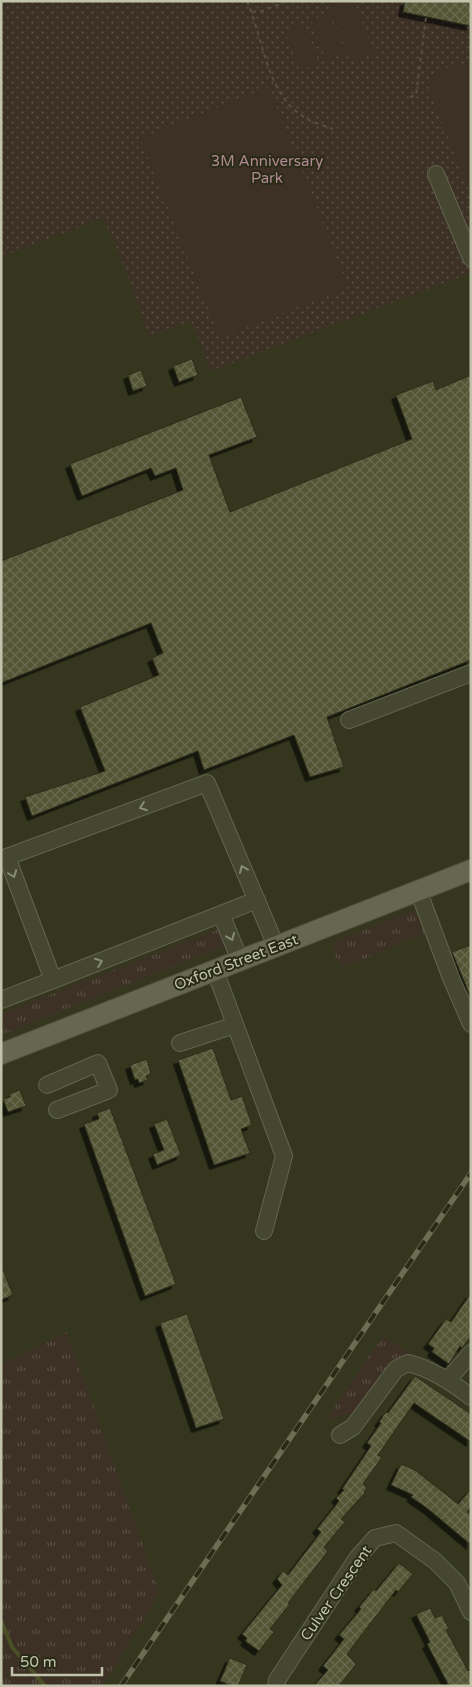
<svg xmlns="http://www.w3.org/2000/svg" width="472" height="1687" viewBox="0 0 472 1687" font-family="'Varela Round',sans-serif">
  <style>
    .grass { fill: url(#grass-tufts) }
    .park { fill: url(#park-dots) }
    .pitch { fill: #3d3125 }
    .lines { fill: none; stroke-linecap: round; stroke-linejoin: round }
    .stream { stroke: #4b4f25; stroke-width: 4 }
    .building { fill: url(#building-cross-hatch); stroke: #2b2d19; filter: url(#shadow) }
    .minor-casing { stroke: #62654f; stroke-width: 18 }
    .major-casing { stroke: #51533e; stroke-width: 22 }
    .path { stroke: #574e3f; stroke-width: 2; stroke-dasharray: 4 4; stroke-linecap: butt }
    .minor { stroke: #454731; stroke-width: 16 }
    .major { stroke: #65674f; stroke-width: 20 }
    .rail-casing { stroke: #6b6e53; stroke-width: 5.5 }
    .rail { stroke: #292b17; stroke-width: 4; stroke-dasharray: 11; stroke-linecap: butt }
    .oneway { stroke: #898c74 }
    .labels { text-anchor: middle; stroke-width: 4; stroke-linejoin: round; paint-order: stroke }
    .park-label { font-size: 15px; fill: #b08993; stroke: #292b17 }
    .street-label { font-size: 15px; fill: #c1c4ab; stroke: #292b17 }
  </style>
  <defs>
    <pattern id="grass-tufts" width="24" height="20" patternUnits="userSpaceOnUse" patternTransform="scale(1.25)"><rect width="24" height="20" fill="#3d3125"/><path d="M3 7l-1-3M5 7V3M7 7l1-3M15 17l-1-3M17 17v-4M19 17l1-3" fill="none" stroke="#574d42"/></pattern>
    <pattern id="park-dots" width="8" height="8" patternUnits="userSpaceOnUse" patternTransform="scale(1.25)"><rect width="8" height="8" fill="#3d3125"/><path d="M2 2h.1M6 6h.1" fill="none" stroke="#574d42" stroke-width="1.8" stroke-linecap="round"/></pattern>
    <pattern id="building-cross-hatch" width="8" height="8" patternUnits="userSpaceOnUse" patternTransform="scale(1.25)"><rect width="8" height="8" fill="#525436"/><path d="M0 0l8 8M0 8l8-8" fill="none" stroke="#696b50"/></pattern>
    <filter id="shadow"><feDropShadow dx="-4.5" dy="4.5" stdDeviation="0" flood-color="#0009"/></filter>
  </defs>
  <rect width="100%" height="100%" fill="#34361e"/>
  <!-- grass -->
  <g class="grass">
    <path d="M411,911L421,920L424,933L343,968L335,956L333,948L337,941Z"/>
    <path d="M219,929L229,944L1,1035V1014Z"/>
    <path d="M67,1332L160,1593L103,1686H1V1364Z"/>
    <path d="M383,1336L414,1356L402,1358L355,1414L341,1415L330,1420L327,1418Z"/>
  </g>
  <!-- park -->
  <path class="park" d="M1,1H471V273L211,371L191,321L149,337L123,264L103,218L1,257Z"/>
  <!-- pitch -->
  <g class="pitch">
    <path d="M335,1H354L374,53L350,62L328,4Z"/>
    <path d="M329,14L344,53L326,60L311,20Z"/>
    <path d="M304,23L319,63L300,70L285,31Z"/>
    <path d="M471,63V195L427,83L450,66Z"/>
    <path d="M269,87L348,287L220,338L140,138Z"/>
  </g>
  <g class="lines">
    <!-- stream -->
    <path class="stream" d="M1,1620L12,1647L45,1686"/>
  </g>
  <!-- building -->
  <g class="building">
    <path d="M405,1H471V26L403,12Z"/>
    <path d="M192,359L198,375L179,382L173,366Z"/>
    <path d="M141,370L147,386L133,391L128,375Z"/>
    <path d="M471,375V660L327,717L344,767L310,777L294,735L204,770L198,751L32,816L25,797L105,771L80,707L159,675L152,658L163,653L151,623L1,683V561L183,490L176,468L155,476L151,468L82,496L70,464L241,397L257,437L209,455L230,512L412,439L396,395L433,381L436,390Z"/>
    <path d="M471,945V998L452,952Z"/>
    <path d="M213,1048L231,1100L242,1096L252,1125L241,1129L250,1153L214,1165L178,1060Z"/>
    <path d="M147,1059L151,1074L146,1076L148,1080L139,1083L138,1079L135,1080L130,1065Z"/>
    <path d="M20,1090L26,1106L8,1112L3,1099L10,1097L9,1094Z"/>
    <path d="M110,1108L176,1284L145,1296L84,1124L99,1119L97,1113Z"/>
    <path d="M167,1119L181,1155L157,1165L153,1154L164,1150L154,1124Z"/>
    <path d="M1,1265L13,1295L1,1300Z"/>
    <path d="M471,1293V1336L462,1348L460,1346L449,1364L432,1352L434,1348L428,1344L446,1319L451,1322Z"/>
    <path d="M187,1314L224,1419L196,1428L160,1323Z"/>
    <path d="M415,1376L471,1414V1442L414,1403L378,1455L382,1457L363,1484L367,1488L364,1492L365,1493L341,1519L345,1522L324,1547L328,1551L288,1603L290,1604L270,1629L274,1632L259,1651L245,1641L247,1638L242,1634L282,1585L277,1579L283,1571L288,1575L321,1532L317,1529L339,1501L336,1498L344,1490L342,1489L371,1446L367,1443L381,1423L379,1422L386,1412L388,1413Z"/>
    <path d="M401,1464L415,1470L458,1504L471,1489V1507L467,1512L471,1515V1545L427,1508L411,1497L413,1495L391,1485Z"/>
    <path d="M399,1563L413,1574L398,1592L396,1590L347,1654L356,1664L339,1686H314L328,1670L323,1666L344,1639L339,1635L361,1609L359,1607L374,1589L376,1591Z"/>
    <path d="M430,1608L435,1618L442,1615L449,1629L446,1630L458,1652L468,1671L471,1670V1686H449L427,1644L430,1642L416,1614Z"/>
    <path d="M230,1658L247,1665L238,1686H232L220,1681Z"/>
  </g>
  <g class="lines">
    <!-- minor casing -->
    <g class="minor-casing">
      <g id="minor">
        <path d="M436,174L471,258"/>
        <path d="M349,720L471,673"/>
        <path d="M418,890L451,978L471,1024"/>
        <path d="M221,914L240,960"/>
        <path d="M214,971L220,984L284,1156L264,1231"/>
        <path d="M53,980L257,900"/>
        <path d="M1,1000L53,980L7,857L207,783L276,946"/>
        <path d="M180,1043L235,1025"/>
        <path d="M47,1085L98,1063L109,1090L57,1110"/>
        <path d="M448,1380L471,1353"/>
        <path d="M340,1435L353,1427L396,1369L408,1363C432,1369 451,1382 471,1397"/>
        <path d="M276,1686L277,1680L358,1557L375,1538L396,1533L435,1561L457,1583L471,1612"/>
      </g>
    </g>
    <!-- major casing -->
    <g class="major-casing">
      <path id="major" d="M1,1054L471,870"/>
    </g>
    <!-- path -->
    <g class="path">
      <path d="M247,1C263,38 266,91 301,115C309,122 323,125 333,129"/>
      <path d="M252,12L262,11L287,1"/>
      <path d="M410,97L416,95L426,17"/>
    </g>
    <!-- minor -->
    <use href="#minor" class="minor"/>
    <!-- major -->
    <use href="#major" class="major"/>
    <!-- rail casing -->
    <g class="rail-casing">
      <path id="rail" d="M121,1686L471,1173"/>
    </g>
    <!-- rail -->
    <use href="#rail" class="rail"/>
  </g>
  <!-- one-way arrows -->
  <defs><path id="oneway-chevron" d="M-2-3.5L2.5 0L-2 3.5" fill="none" stroke-width="1.6" stroke-linecap="round" stroke-linejoin="round" transform="scale(1.25)"/></defs>
  <g class="oneway">
    <use href="#oneway-chevron" transform="translate(143 807) rotate(160)"/>
    <use href="#oneway-chevron" transform="translate(243 869) rotate(-113)"/>
    <use href="#oneway-chevron" transform="translate(13 874) rotate(69)"/>
    <use href="#oneway-chevron" transform="translate(231 937) rotate(67)"/>
    <use href="#oneway-chevron" transform="translate(99 962) rotate(-21)"/>
  </g>
  <g class="labels">
    <!-- park labels -->
    <g class="park-label">
      <text x="267" y="166">3M Anniversary<tspan x="267" dy="17">Park</tspan></text>
    </g>
    <!-- street labels -->
    <g class="street-label">
      <text transform="translate(236 962) rotate(-21)" y="5">Oxford Street East</text>
      <text transform="translate(336 1593) rotate(-55)" y="5">Culver Crescent</text>
    </g>
  </g>
  <!-- border -->
  <rect width="472" height="1687" fill="none" stroke="#c1c4ab" stroke-width="5"/>
  <!-- scale -->
  <path d="M12 1667v8h90v-8" fill="none" stroke="#c1c4ab" stroke-width="2.5"/>
  <text x="20" y="1667" font-size="15" fill="#c1c4ab" stroke="#292b17" stroke-width="4" paint-order="stroke">50 m</text>
</svg>
